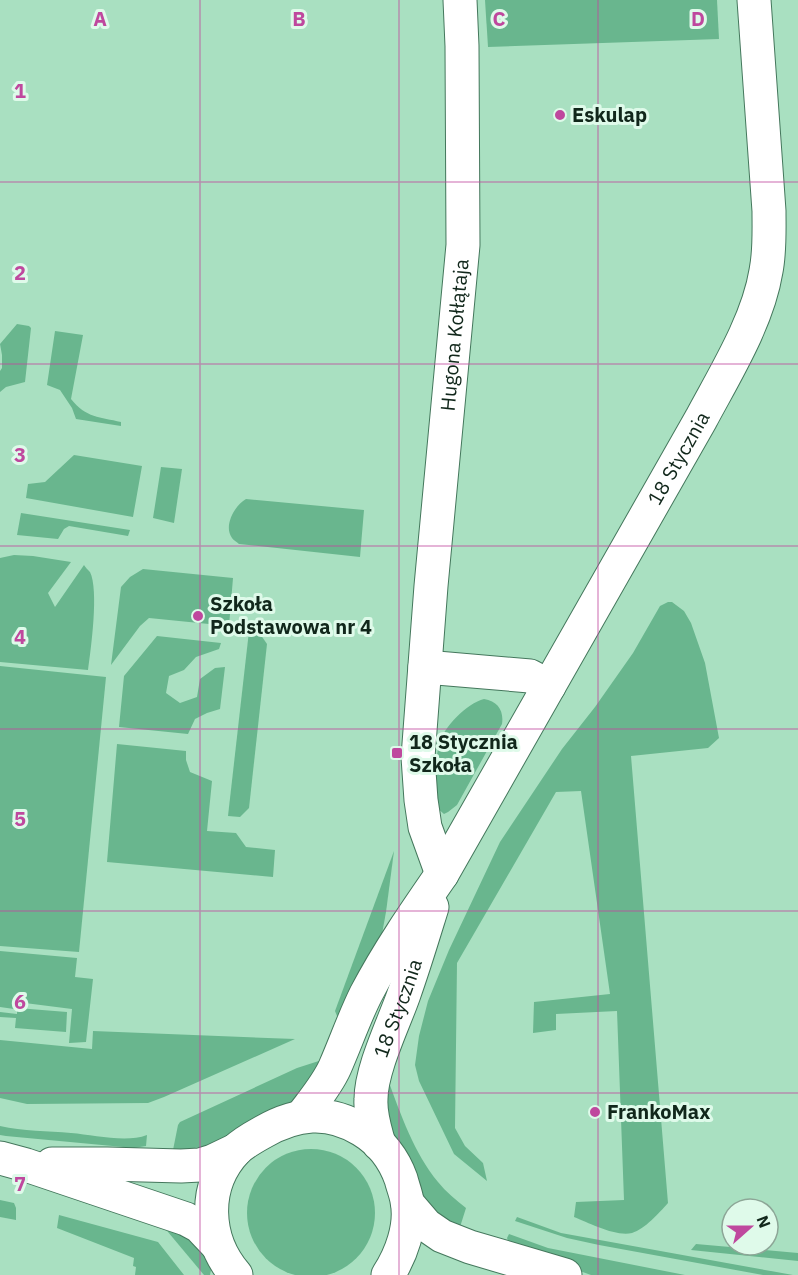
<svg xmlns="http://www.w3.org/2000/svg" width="798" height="1275" viewBox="0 0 798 1275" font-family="'IBM Plex Sans',sans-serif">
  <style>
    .green { fill: #69b68e }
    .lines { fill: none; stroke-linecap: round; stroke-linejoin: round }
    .street-casing { stroke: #44775c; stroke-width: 35 }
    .secondary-casing { stroke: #44775c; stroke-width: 35 }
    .street { stroke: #fff; stroke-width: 33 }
    .secondary { stroke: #fff; stroke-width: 33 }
    .grid { fill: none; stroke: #bf489e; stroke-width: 1.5; stroke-opacity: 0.55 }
    .poi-dot { fill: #bf489e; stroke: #dffaea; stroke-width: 2 }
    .labels { text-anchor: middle; stroke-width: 6; stroke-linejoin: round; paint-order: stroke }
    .poi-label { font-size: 20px; font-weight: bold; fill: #11271b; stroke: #dffaea; text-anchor: start }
    .street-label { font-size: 20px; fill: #11271b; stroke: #dffaea }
    .grid-label { font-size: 20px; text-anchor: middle; font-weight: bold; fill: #bf489e; stroke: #dffaea; stroke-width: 6; stroke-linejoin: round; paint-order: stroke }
  </style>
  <rect width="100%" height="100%" fill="#a9e0c1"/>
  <!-- green -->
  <g class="green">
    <path d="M485,0H717L719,39L488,47Z"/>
    <path d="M17,324L29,326L31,328L25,382L6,387L0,392V371L2,368V355L0,344Z"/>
    <path d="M55,331L83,335L71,399C86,418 100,417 121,422V426L76,419L72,408L60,390L47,385Z"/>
    <path d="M74,455L142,466L133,517L26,498L28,484L45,482Z"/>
    <path d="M161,467L182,469L174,523L153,518Z"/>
    <path d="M246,499L364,510L360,557L239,544C237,542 233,540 232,538C223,526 235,505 246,499Z"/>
    <path d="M21,513L130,530L128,536L69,526L64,529L58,539L17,535Z"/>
    <path d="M14,555L33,556L71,562L48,593L55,607L84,565C85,567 89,571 90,572C99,590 91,649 88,670L0,662V558Z"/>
    <path d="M143,569L233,578L229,626L149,618L140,626L111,665L121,587L130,577Z"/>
    <path d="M668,602H672L684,611L691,623L705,663L719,738L708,748L631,756L668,1203C659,1213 645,1229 632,1233C616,1237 589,1223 574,1217L576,1202L624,1200L617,1011L556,1014V1030L533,1033L534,1002L610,994L581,791L556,792L457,963L455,1128L465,1146L483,1163L487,1181L454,1154L419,1081L415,1065L419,1036L428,1001L449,950L500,842L562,749L595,707L633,653L660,606Z"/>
    <path d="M249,631H258L267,644L249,808L240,817L228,816Z"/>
    <path d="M157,636L221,643L219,649L196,657L184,670L169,676L166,693L180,703L197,697L200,679L215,668L225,667L220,709L207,713L195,719L188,734L119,727L124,676Z"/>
    <path d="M0,666L106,677L79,952L0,946Z"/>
    <path d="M484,699C498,701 504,711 502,724L457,805L448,812L444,814L436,807L433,801C435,782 435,762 439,744C443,728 467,703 484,699Z"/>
    <path d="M117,744L186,751V760L190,772L212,781L207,831L236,833L246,847L275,850L273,877L107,862Z"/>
    <path d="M394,851L386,912L382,934L339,1021L335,1011Z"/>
    <path d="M0,951L77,958L75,977L93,979L86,1042L69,1043L72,1009L17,1002L14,1009L0,1007Z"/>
    <path d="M17,1008L67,1012L66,1032L15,1028L16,1018L0,1017V1012L17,1014Z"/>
    <path d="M93,1031L295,1039L164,1097L148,1103L27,1104L0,1098V1040L92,1049Z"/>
    <path d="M325,1059L294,1101L265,1113L211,1145L189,1149L173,1150L178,1125L180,1122L297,1068Z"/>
    <path d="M388,1080C401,1115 414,1153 438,1182C446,1192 456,1200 466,1208L460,1227L445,1221L431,1206L423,1195L413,1167L396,1142L387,1121Z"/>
    <path d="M0,1126C23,1131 48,1131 71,1133C94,1135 126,1143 147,1135L146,1146L134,1148L6,1136L0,1135Z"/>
    <circle cx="311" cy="1213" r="64"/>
    <path d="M0,1200L14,1203L16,1208V1220L0,1217Z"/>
    <path d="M59,1215L158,1242L184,1275H135L136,1267L133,1266L134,1258L57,1228Z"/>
    <path d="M517,1217L561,1233L793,1275H763L599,1245L567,1238L515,1221Z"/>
    <path d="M163,1226L192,1238L212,1265L210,1275H204Z"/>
    <path d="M509,1234L548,1248L685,1275H591L510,1246L507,1238Z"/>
    <path d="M696,1244L798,1253V1261L691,1250Z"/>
  </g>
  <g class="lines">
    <!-- street casing -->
    <g class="street-casing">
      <g id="street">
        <path d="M425,667L530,676L549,686"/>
        <path id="s1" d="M442,874L425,827L421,800L418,757L431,586L463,245L462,46L460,0"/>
      </g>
    </g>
    <!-- secondary casing -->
    <g class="secondary-casing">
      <g id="secondary">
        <path id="s2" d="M302,1116C314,1100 327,1085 335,1067C346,1042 354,1018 366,994C388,952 415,913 442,874L701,419C725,374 758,321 766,271C770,251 769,231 769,211L754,0"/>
        <path id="s3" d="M379,1144C375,1129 370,1115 371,1099C371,1069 394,1023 404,994C414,966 423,936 432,907"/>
        <path d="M0,1158L26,1165L186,1219L199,1226L217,1245"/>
        <path d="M52,1164H107L181,1166L200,1165L213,1161L236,1150"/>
        <path d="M408,1204L426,1225L442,1236L470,1247L565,1275"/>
        <path d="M236,1275C205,1239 202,1186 236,1150C243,1143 254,1137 263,1132C296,1113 328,1109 362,1130C380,1141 394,1159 401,1179C403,1187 406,1194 407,1201C412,1226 401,1255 388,1275"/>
      </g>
    </g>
    <!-- street -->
    <use href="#street" class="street"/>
    <!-- secondary -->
    <use href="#secondary" class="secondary"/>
  </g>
  <!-- grid -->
  <path class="grid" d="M200,0V1275M399,0V1275M598,0V1275M0,182H798M0,364H798M0,546H798M0,729H798M0,911H798M0,1093H798"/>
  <!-- markers -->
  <g class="poi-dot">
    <circle cx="560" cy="115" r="6"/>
    <circle cx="198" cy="616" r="6"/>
    <rect x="391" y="747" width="12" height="12" rx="3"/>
    <circle cx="595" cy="1112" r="6"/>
  </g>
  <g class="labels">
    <!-- poi labels -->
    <g class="poi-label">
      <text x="572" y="122">Eskulap</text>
      <text x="210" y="611">Szkoła<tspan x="210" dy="23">Podstawowa nr 4</tspan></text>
      <text x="409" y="749">18 Stycznia<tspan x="409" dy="23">Szkoła</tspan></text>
      <text x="607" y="1119">FrankoMax</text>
    </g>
    <!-- street labels -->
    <g class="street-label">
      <text dy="7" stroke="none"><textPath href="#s1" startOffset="544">Hugona Kołłątaja</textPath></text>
      <text dy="7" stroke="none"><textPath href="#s2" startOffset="759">18 Stycznia</textPath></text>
      <text dy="7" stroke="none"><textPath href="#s3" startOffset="141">18 Stycznia</textPath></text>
    </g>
  </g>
  <g class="grid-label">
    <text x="100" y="26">A</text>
    <text x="299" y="26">B</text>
    <text x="499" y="26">C</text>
    <text x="698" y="26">D</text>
    <text x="20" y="98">1</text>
    <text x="20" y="280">2</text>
    <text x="20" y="462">3</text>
    <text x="20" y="644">4</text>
    <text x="20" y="826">5</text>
    <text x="20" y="1009">6</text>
    <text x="20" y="1191">7</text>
  </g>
  <!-- north arrow -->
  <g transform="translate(750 1227) rotate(69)"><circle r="28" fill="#dffaea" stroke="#8da697" stroke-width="1.5"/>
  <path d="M0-4.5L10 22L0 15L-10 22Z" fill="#bf489e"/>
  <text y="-9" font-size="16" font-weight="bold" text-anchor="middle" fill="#11271b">N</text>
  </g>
</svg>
